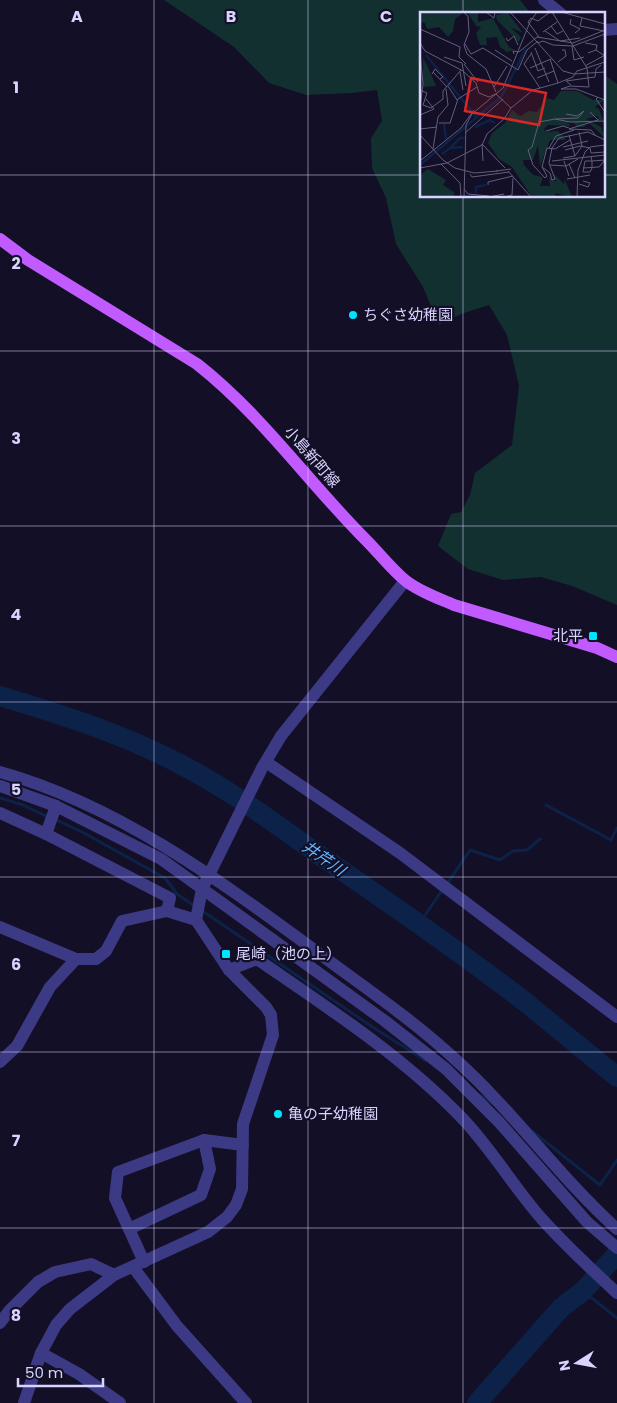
<svg xmlns="http://www.w3.org/2000/svg" width="617" height="1403" viewBox="0 0 617 1403" font-family="Poppins,'Noto Sans JP',sans-serif">
  <style>
    .green { fill: #12302f }
    .lines { fill: none; stroke-linecap: round; stroke-linejoin: round }
    .stream { stroke: #0c2248; stroke-width: 3 }
    .river { stroke: #0c2248; stroke-width: 20 }
    .minor { stroke: #3d3a85; stroke-width: 12 }
    .major { stroke: #c25bff; stroke-width: 12 }
    .grid { fill: none; stroke: #d9d4ff; stroke-width: 1; stroke-opacity: 0.55 }
    .poi-dot { fill: #00e5ff; stroke: #130f26; stroke-width: 2 }
    .labels { text-anchor: middle; stroke-width: 4.5; stroke-linejoin: round; paint-order: stroke }
    .poi-label { font-size: 15px; fill: #d9d4ff; stroke: #130f26; text-anchor: start }
    .street-label { font-size: 15px; fill: #d9d4ff; stroke: #130f26 }
    .water-label { font-size: 16px; font-style: italic; fill: #62b6ff; stroke: #130f26 }
    .inset-river { fill: none; stroke: #0c2248; stroke-width: 2.5 }
    .inset-road { fill: none; stroke: #625e7d; stroke-width: 1 }
    .view { fill: #d62828; fill-opacity: 0.15; stroke: #d62828; stroke-width: 2.5 }
    .inset-edge { fill: none; stroke: #d9d4ff; stroke-width: 2.5 }
    .grid-label { font-size: 16px; text-anchor: middle; font-weight: bold; fill: #d9d4ff; stroke: #130f26; stroke-width: 4.5; stroke-linejoin: round; paint-order: stroke }
  </style>
  <rect width="100%" height="100%" fill="#130f26"/>
  <!-- green -->
  <path class="green" d="M164,0H520L531,14H421V196H603V74L617,84V605L572,586L541,577L503,580L468,569L438,546L451,514L461,512L470,495L475,473L512,445L519,386L507,335L489,305L461,314L439,325L423,287L396,244L386,198L372,168L371,138L382,121L377,90L352,93L306,95L269,83L234,47Z"/>
  <g class="lines">
    <!-- stream -->
    <g class="stream">
      <path d="M0,798L23,805L48,817"/>
      <path d="M546,805L611,840L617,828"/>
      <path d="M54,819L84,833L165,878L177,894L196,907"/>
      <path d="M447,884L470,850L500,860L513,851L527,850L540,839"/>
      <path d="M201,910L371,1026L426,1061"/>
      <path d="M419,924L443,889"/>
      <path d="M480,1095L492,1103"/>
      <path d="M532,1131L600,1185L617,1160"/>
      <path d="M583,1291L617,1318"/>
    </g>
    <!-- river -->
    <g class="river">
      <path d="M0,696C60,714 120,733 176,762C230,789 278,826 328,861C394,906 460,952 524,1001C555,1026 586,1052 617,1077"/>
      <path d="M477,1403L561,1308L583,1291L617,1254"/>
    </g>
    <!-- minor -->
    <g class="minor">
      <path d="M544,0L561,14"/>
      <path d="M603,30L617,29"/>
      <path d="M266,762L400,853L617,1017"/>
      <path d="M0,772C118,805 219,880 317,952C364,987 413,1020 456,1060C514,1112 559,1177 617,1229"/>
      <path d="M0,786L56,806L161,859L385,1021L446,1069L499,1122L587,1222L617,1248"/>
      <path d="M0,813L46,834L170,898L167,911"/>
      <path d="M46,834L56,806"/>
      <path d="M0,927L76,959H96L106,951L122,921L167,911L196,920"/>
      <path d="M229,970L257,959C328,1008 401,1055 461,1117C491,1148 513,1186 541,1218C565,1245 591,1269 617,1293"/>
      <path d="M0,1062L17,1046L50,987L76,959"/>
      <path d="M129,1229L201,1195L210,1169L204,1140"/>
      <path d="M144,1262L115,1198L118,1172L204,1140L243,1145"/>
      <path d="M133,1267L177,1326L246,1403"/>
      <path d="M0,1323L9,1311L38,1282L55,1272L91,1264L114,1275"/>
      <path d="M41,1353L79,1374L120,1403"/>
      <path d="M24,1403L41,1353L56,1325L70,1309L114,1275L208,1232L227,1217L236,1205L242,1189L243,1124L273,1035L271,1015L266,1007L229,970L196,920L202,889L262,768L281,736L405,581"/>
    </g>
    <!-- major -->
    <path class="major" d="M0,239L28,260L197,364C262,415 309,483 366,540C378,552 394,572 406,581C420,592 438,598 454,605L597,648L617,657"/>
  </g>
  <!-- grid -->
  <path class="grid" d="M154,0V1403M308,0V1403M463,0V14M0,175H421M603,175H617M463,196V1403M0,351H617M0,526H617M0,702H617M0,877H617M0,1052H617M0,1228H617"/>
  <!-- markers -->
  <g class="poi-dot">
    <circle cx="353" cy="315" r="5"/>
    <rect x="588" y="631" width="10" height="10" rx="2.5"/>
    <rect x="221" y="949" width="10" height="10" rx="2.5"/>
    <circle cx="278" cy="1114" r="5"/>
  </g>
  <g class="labels">
    <!-- poi labels -->
    <g class="poi-label">
      <text x="363" y="320">ちぐさ幼稚園</text>
      <text x="583" y="641" text-anchor="end">北平</text>
      <text x="236" y="959">尾崎（池の上）</text>
      <text x="288" y="1119">亀の子幼稚園</text>
    </g>
    <!-- street labels -->
    <g class="street-label">
      <text transform="translate(312 457) rotate(49)" y="5">小島新町線</text>
    </g>
    <!-- water labels -->
    <g class="water-label">
      <text transform="translate(324 858) rotate(35)" y="6">井芹川</text>
    </g>
  </g>
  <!-- overview -->
  <g transform="translate(420 12)">
    <rect width="185" height="185" fill="#130f26"/>
    <path d="M0,0H41L42,2L35,7L33,19L28,25L19,15L7,17L5,11L0,10ZM48,1H58V10L73,6L89,35L95,38L87,40L80,35L77,25L66,26L67,33H60L56,21L61,15L56,14ZM88,1L103,21L90,15L101,25L99,30L77,8L76,3ZM3,46L8,55L16,74L3,75ZM141,79H157L173,88H184L175,95L179,97L183,108L178,109V104L166,107L181,115L185,126L169,111L158,112L166,113L164,115H157L154,111L147,110L151,114L128,113L124,117L126,120L138,119L146,128H130L120,154L118,133L113,148H103L104,153L113,163L123,165L120,174H130L129,165L136,170L134,162L144,172L145,168L152,185L135,181L136,185H112L92,155L79,147L68,131L72,121L85,111L92,98L100,104L109,99L117,100L127,86L134,88ZM8,157L26,168L23,173L34,180V185H0V163Z" fill="#12302f"/>
    <path class="inset-river" d="M6,43L57,106M24,112L26,127M55,115L70,108L75,111M31,135L40,126H45M22,142L30,136L43,135M0,153L82,84L106,36M56,181V175L66,173"/>
    <path class="inset-road" d="M43,0L48,4L49,20L44,33M66,0L74,6L75,0M90,0L143,59L154,62L185,60M132,0L167,56L169,75L150,74L141,77M141,0L185,12M162,6L160,14L184,19M151,7L150,12L160,17L155,21M131,14L137,22L143,19M0,17L40,35L39,45L46,52M125,19L140,29L160,26M123,20L137,10M119,25L108,10L111,6L118,9L130,0M86,26L88,29L94,24L98,33M0,31L5,39L43,59L56,71L59,81L69,85L76,82M118,31L123,29L133,33L153,34L185,22M165,31L177,33L176,38M45,32L51,42L63,36L98,58L107,38L118,29M44,33L47,42L66,57L76,80M152,34L154,48L164,45M115,36L129,70M75,38L92,49M0,40L3,72L0,96M111,40L118,59L125,56M168,41L176,38L185,44M94,42L93,39L99,40L117,25L153,31L185,18M111,42L104,52L120,76M24,45L42,51L46,74M130,47L138,71M138,50L146,44L145,38H142M44,52L58,70M165,54L185,43M110,56L131,47M13,60L27,75M40,60L43,78M12,62L15,57L23,65L20,67M117,66L134,59M151,73L146,69L175,65L176,57L181,53M28,74L37,88M74,75L87,54M141,77H156L185,88M0,78L7,81L3,93L11,96L23,87V79L41,58M76,82L91,96M178,85L176,87L185,100M170,100L178,108L149,117L171,118L176,124M146,102L157,104L164,99L158,106L135,107L150,110L185,109M0,103L14,97L6,87M135,107L119,110L112,135L108,138L113,153L125,166L127,164L122,155L130,161L132,168L135,167L129,151L132,136L139,126L168,120L185,128M19,111H30L38,87L57,75M0,117L17,115M126,119L143,114L149,116M45,121L83,87M0,123L23,148L35,156L54,161L78,159M62,132L85,156M62,132L63,149M143,135L168,129M129,136L136,124L154,118M13,137L18,105L28,93L26,77M145,138L160,134L170,136L171,141L185,140M155,144L162,134L159,120M171,145L172,149V156L170,160H163L165,149H172L185,148M143,146L155,144L149,123M0,149L41,116L54,98M132,149L185,143M144,149L149,164M21,152L40,171L41,185M149,152L155,166M130,153L146,154L158,147M122,155L127,136L135,137L150,128M0,156L27,151L62,133L67,122L84,107L91,96L113,78L138,71L153,65L157,59L185,50M163,156L179,155L185,148M76,159L91,157M88,159L111,185M50,162L52,165L89,160M147,167L170,163M159,172L168,175L170,171L163,169M68,173V170L93,164M44,177L48,182L69,184M44,185L46,113L52,102L83,76L110,10L117,0M69,185L84,182M85,185L92,183L93,166M157,185L158,158L165,140L170,135L185,133"/>
    <path class="view" d="M51,66L126,81L119,113L45,99Z"/>
    <rect width="185" height="185" class="inset-edge"/>
  </g>
  <g class="grid-label">
    <text x="77" y="22">A</text>
    <text x="231" y="22">B</text>
    <text x="386" y="22">C</text>
    <text x="16" y="93">1</text>
    <text x="16" y="269">2</text>
    <text x="16" y="444">3</text>
    <text x="16" y="620">4</text>
    <text x="16" y="795">5</text>
    <text x="16" y="970">6</text>
    <text x="16" y="1146">7</text>
    <text x="16" y="1321">8</text>
  </g>
  <!-- north arrow -->
  <g transform="translate(577 1363) rotate(259)" stroke="#130f26" stroke-width="4" paint-order="stroke">
  <path d="M0-4L9 19L0 12L-9 19Z" fill="#d9d4ff"/>
  <text y="-8" font-size="14" font-weight="bold" text-anchor="middle" fill="#d9d4ff">N</text>
  </g>
  <!-- scale -->
  <path d="M18 1378v8h85v-8" fill="none" stroke="#d9d4ff" stroke-width="2.5"/>
  <text x="25" y="1378" font-size="15" fill="#d9d4ff" stroke="#130f26" stroke-width="4" paint-order="stroke">50 m</text>
</svg>
